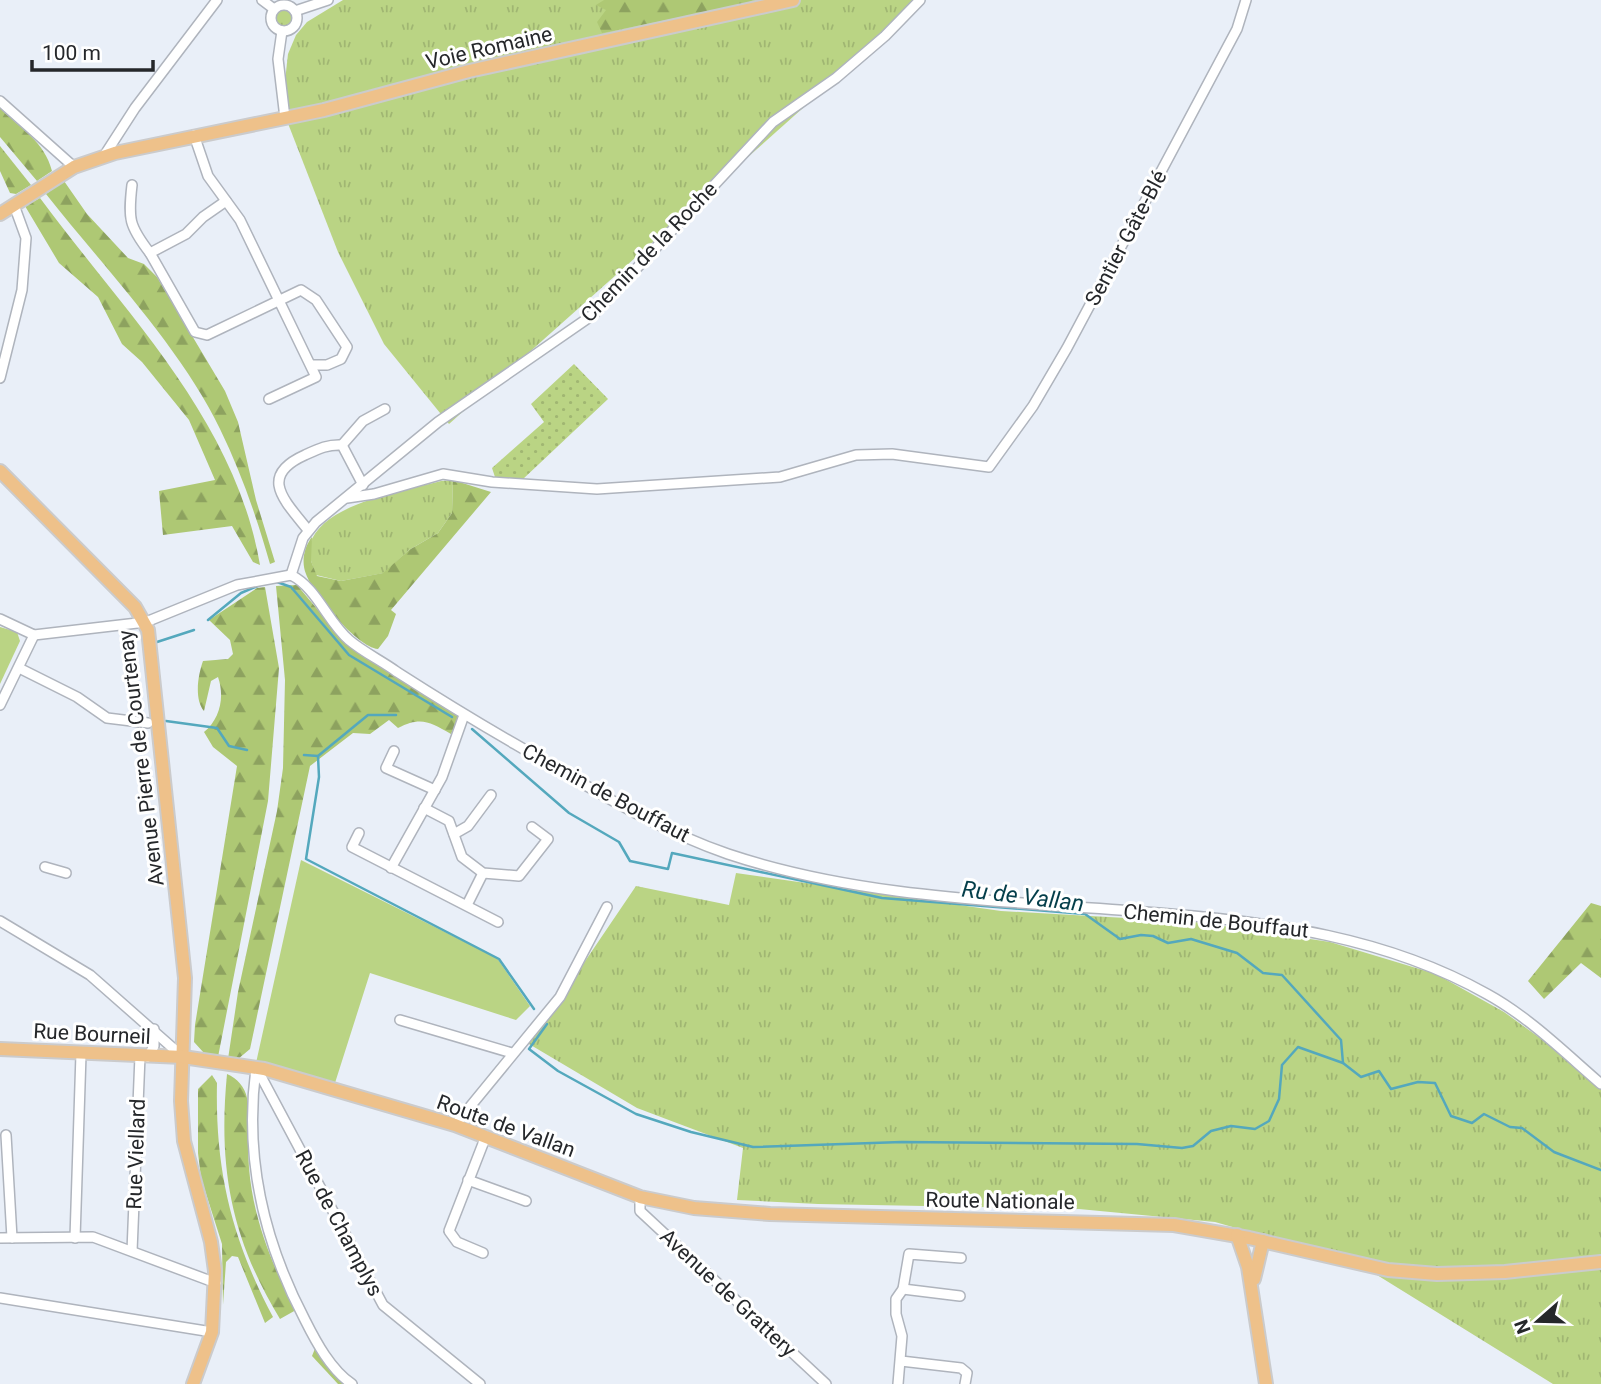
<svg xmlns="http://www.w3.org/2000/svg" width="1601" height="1384" viewBox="0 0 1601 1384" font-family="Roboto,sans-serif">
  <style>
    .grass { fill: url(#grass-tufts) }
    .forest { fill: url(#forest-firs) }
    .park { fill: #bad484 }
    .garden { fill: url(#garden-dots) }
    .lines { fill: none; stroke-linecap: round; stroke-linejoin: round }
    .stream { stroke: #54a8bd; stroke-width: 2.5 }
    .minor-casing { stroke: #afb4bd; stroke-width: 12 }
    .major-casing { stroke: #cbcbcc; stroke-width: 16 }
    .minor { stroke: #fff; stroke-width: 9 }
    .major { stroke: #eec18a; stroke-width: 12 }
    .labels { text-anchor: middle; stroke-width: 6; stroke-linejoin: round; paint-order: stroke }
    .street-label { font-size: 21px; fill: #25272a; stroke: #fff }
    .water-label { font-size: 23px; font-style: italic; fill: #043e4a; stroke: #fff }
  </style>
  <defs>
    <pattern id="grass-tufts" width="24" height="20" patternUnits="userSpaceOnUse" patternTransform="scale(1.75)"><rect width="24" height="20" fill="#bad484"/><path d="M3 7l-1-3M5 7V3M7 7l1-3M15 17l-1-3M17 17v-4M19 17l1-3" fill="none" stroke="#a0b672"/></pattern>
    <pattern id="forest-firs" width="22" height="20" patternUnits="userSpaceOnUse" patternTransform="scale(1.75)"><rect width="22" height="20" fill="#aec874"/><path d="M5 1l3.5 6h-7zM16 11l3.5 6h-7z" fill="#8da25f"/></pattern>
    <pattern id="garden-dots" width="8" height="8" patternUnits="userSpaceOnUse" patternTransform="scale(1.75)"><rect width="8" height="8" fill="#bad484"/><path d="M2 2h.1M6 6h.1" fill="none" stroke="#a0b672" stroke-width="1.8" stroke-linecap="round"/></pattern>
  </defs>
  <rect width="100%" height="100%" fill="#e9eff8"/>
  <!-- grass -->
  <g class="grass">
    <path d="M343,0H924L449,424L384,344L338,252L282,108L288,54L296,35L307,22Z"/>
    <circle cx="283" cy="19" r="10"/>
    <path d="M453,480L452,513L438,533L409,550L384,573L341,581L316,575L311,561L310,544C323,503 404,491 441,481Z"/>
    <path d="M736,873L1001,911L1196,922L1330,942L1436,974L1504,1012L1601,1082V1384H1553L1356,1262L1215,1222L1079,1209L818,1204L737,1200L743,1148L637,1108L529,1044L636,886L729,905Z"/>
  </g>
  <!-- forest -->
  <g class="forest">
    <path d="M604,0H753L745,4L602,33L597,22L606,10L596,5Z"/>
    <path d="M0,108C20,128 45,142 52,171L37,181L0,137Z"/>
    <path d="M0,146L31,185L16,194L10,193L0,171Z"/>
    <path d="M64,181L87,214L128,258L144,264L157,277L225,391L238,422L256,500L275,562L270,564C257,518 241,472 220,429C182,349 102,265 46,194Z"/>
    <path d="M40,198C124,312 235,419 260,565L253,562L232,526L163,535L159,491L215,480L189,420L142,362L122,344L98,297L59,263L25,206Z"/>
    <path d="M453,480L491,492L391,610L396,614L388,636L378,649C357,647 313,594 306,574C301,562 304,547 312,537L311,561L317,576L341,581L383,573L409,550L438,533L452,513Z"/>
    <path d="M297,585L344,641L459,717L451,734C430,722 421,716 398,728L389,720L370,734L353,733L310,766L250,1049L238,1059H228L238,992L277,811L283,768L285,680L276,586Z"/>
    <path d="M265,587L279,668L268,801L218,1057L204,1053L194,1042L195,1025L237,766L213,747L204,732C220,719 225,697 218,677L211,681L204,711C194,699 198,675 203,661L228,659L233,654L230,640L209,620L257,588Z"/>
    <path d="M1591,903L1601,906V978L1581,963L1544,999L1528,981Z"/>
    <path d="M227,1074C237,1078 245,1087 247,1098C251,1120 247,1145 249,1168C253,1218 272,1266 296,1310L280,1319C231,1238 218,1168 227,1074Z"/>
    <path d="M212,1075L217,1083C215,1171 232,1240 273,1317L265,1323L238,1257L232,1256L226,1262L223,1305L222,1244L201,1178L198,1153V1089Z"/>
    <path d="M316,1346L345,1384H338L312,1356Z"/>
  </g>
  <!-- park -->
  <g class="park">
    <path d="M0,627L17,632L20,641L0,684Z"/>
    <path d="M301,860L497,958L530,1006L516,1020L370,973L335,1083L256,1063Z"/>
  </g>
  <!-- garden -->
  <path class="garden" d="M574,364L608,399L522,480L495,477L492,468L544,422L531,404Z"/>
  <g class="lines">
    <!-- stream -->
    <g class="stream">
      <path d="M277,582L291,587L349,655L452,717"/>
      <path d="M208,620L241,593L260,585"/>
      <path d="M157,642L194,630"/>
      <path d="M166,721L217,728L229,746L247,750"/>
      <path d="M472,729L569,813L619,842L630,861L668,869L672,853L882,898L1085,914L1120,939L1141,935L1153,936L1168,943L1191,939L1237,953L1263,973L1282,975L1341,1040L1343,1063L1361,1077L1379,1071L1391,1089L1418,1082L1435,1083L1451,1116L1472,1123L1484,1114L1510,1127L1522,1128L1554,1152L1601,1170"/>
      <path d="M304,755L318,756L368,715H396"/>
      <path d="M318,756L319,777L306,859L499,959L534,1009"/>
      <path d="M547,1024L529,1049L558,1071L636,1114L691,1132L753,1147L902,1142L1137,1144L1182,1148L1193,1146L1211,1131L1231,1126L1255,1129L1269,1121L1279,1099L1282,1065L1298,1047L1343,1063"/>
    </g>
    <!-- minor casing -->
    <g class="minor-casing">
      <g id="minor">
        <path d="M262,0L274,9"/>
        <circle cx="284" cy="18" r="13"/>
        <path d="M295,11L328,0"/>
        <path d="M282,31L278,59L285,118"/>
        <path d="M0,101L74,167"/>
        <path d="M194,135L208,176L240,220L316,377L269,399"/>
        <path d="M104,156L135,108L217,0"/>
        <path d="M132,185C128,219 129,226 150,253L186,234L203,217L226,201"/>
        <path d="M150,253L195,332L207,335L301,290L316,300L347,347L341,359L327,365H311"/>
        <path d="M0,378L22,290L26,238L14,205"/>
        <path d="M342,445L363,421L385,409"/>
        <path d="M347,498L374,494L443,474L492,482L597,489L780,477L856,455L892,454L989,467L1033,406L1067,348L1237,29L1246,0"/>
        <path d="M308,530C284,500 258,476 305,455C318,449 328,444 342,445L363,485"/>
        <path d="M291,575C317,588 327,621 349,640C363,652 382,661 397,672C436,697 475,721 515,744C584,784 652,828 728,854C866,900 1015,901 1159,913C1272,922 1386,937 1487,994C1529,1017 1565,1053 1601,1084"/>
        <path d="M291,575L303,538L316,522L438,422L594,314L773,122L836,78L885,36L920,0"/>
        <path d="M0,619L34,635L146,622L237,585L291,575"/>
        <path d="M19,668L77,697L107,718L148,723"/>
        <path d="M0,705L34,635"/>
        <path d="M394,751L386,768L435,790"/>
        <path d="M424,808L449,821L462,857L483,873L519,876L548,839L532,827"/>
        <path d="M359,833L352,847L498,922"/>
        <path d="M454,834L468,826L491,795"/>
        <path d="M45,867L66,873"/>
        <path d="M391,868L442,777L464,715"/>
        <path d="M467,905L483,873"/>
        <path d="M0,921L90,975L183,1057"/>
        <path d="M400,1020L512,1053"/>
        <path d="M148,1057L154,1046V1029"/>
        <path d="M256,1067L383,1305L480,1384"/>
        <path d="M256,1068C244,1157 264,1242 305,1320C316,1342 331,1370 352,1384"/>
        <path d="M455,1125L560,997L607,907"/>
        <path d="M6,1135L12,1238"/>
        <path d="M468,1180L526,1201"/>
        <path d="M640,1197V1211L826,1384"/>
        <path d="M0,1238L93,1237L216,1283"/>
        <path d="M75,1238L81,1054"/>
        <path d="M132,1251L140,1056"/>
        <path d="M483,1253L457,1242L449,1231L486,1136"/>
        <path d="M903,1289L960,1296"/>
        <path d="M0,1298L212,1332"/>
        <path d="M901,1361L961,1368L967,1373L965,1384"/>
        <path d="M898,1384L902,1336L896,1314V1299L903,1289L909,1254L961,1258"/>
      </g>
    </g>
    <!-- major casing -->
    <g class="major-casing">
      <g id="major">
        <path d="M0,214L74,167L115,153L324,110L469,71L793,0"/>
        <path d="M0,471L135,607L148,630L185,978L181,1101L184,1141L211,1242L215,1271L212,1332L193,1384"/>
        <path d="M0,1049L183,1057L264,1069L455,1125L640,1197L694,1208L770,1214L1174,1225L1249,1238L1388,1270L1437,1274L1505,1272L1601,1262"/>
        <path d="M1237,1235L1248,1267L1266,1384"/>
        <path d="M1254,1279L1263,1241"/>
      </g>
    </g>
    <!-- minor -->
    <use href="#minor" class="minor"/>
    <!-- major -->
    <use href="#major" class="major"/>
  </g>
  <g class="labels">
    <!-- street labels -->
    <g class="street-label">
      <text transform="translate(489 48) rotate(-13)" y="7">Voie Romaine</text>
      <text transform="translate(1126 238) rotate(-62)" y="7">Sentier Gâte-Blé</text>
      <text transform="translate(649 252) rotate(-46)" y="7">Chemin de la Roche</text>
      <text transform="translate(141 758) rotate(-97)" y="7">Avenue Pierre de Courtenay</text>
      <text transform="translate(606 793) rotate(28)" y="7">Chemin de Bouffaut</text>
      <text transform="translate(1216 921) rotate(6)" y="7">Chemin de Bouffaut</text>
      <text transform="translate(92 1034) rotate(3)" y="7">Rue Bourneil</text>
      <text transform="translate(506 1126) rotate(20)" y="7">Route de Vallan</text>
      <text transform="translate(136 1154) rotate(-88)" y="7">Rue Viellard</text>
      <text transform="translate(1000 1201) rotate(1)" y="7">Route Nationale</text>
      <text transform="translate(339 1223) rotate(62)" y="7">Rue de Champlys</text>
      <text transform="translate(728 1293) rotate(43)" y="7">Avenue de Grattery</text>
    </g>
    <!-- water labels -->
    <g class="water-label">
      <text transform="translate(1023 896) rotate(7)" y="8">Ru de Vallan</text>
    </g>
  </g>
  <!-- north arrow -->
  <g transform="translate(1538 1321) rotate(250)" stroke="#ffffff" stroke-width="5" paint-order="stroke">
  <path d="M0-5L12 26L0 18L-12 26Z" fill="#25272a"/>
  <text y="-10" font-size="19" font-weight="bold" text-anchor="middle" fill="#25272a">N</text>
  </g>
  <!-- scale -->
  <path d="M32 60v10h121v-10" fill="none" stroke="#25272a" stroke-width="3.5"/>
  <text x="42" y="60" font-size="21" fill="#25272a" stroke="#ffffff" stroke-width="5" paint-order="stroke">100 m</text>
</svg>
